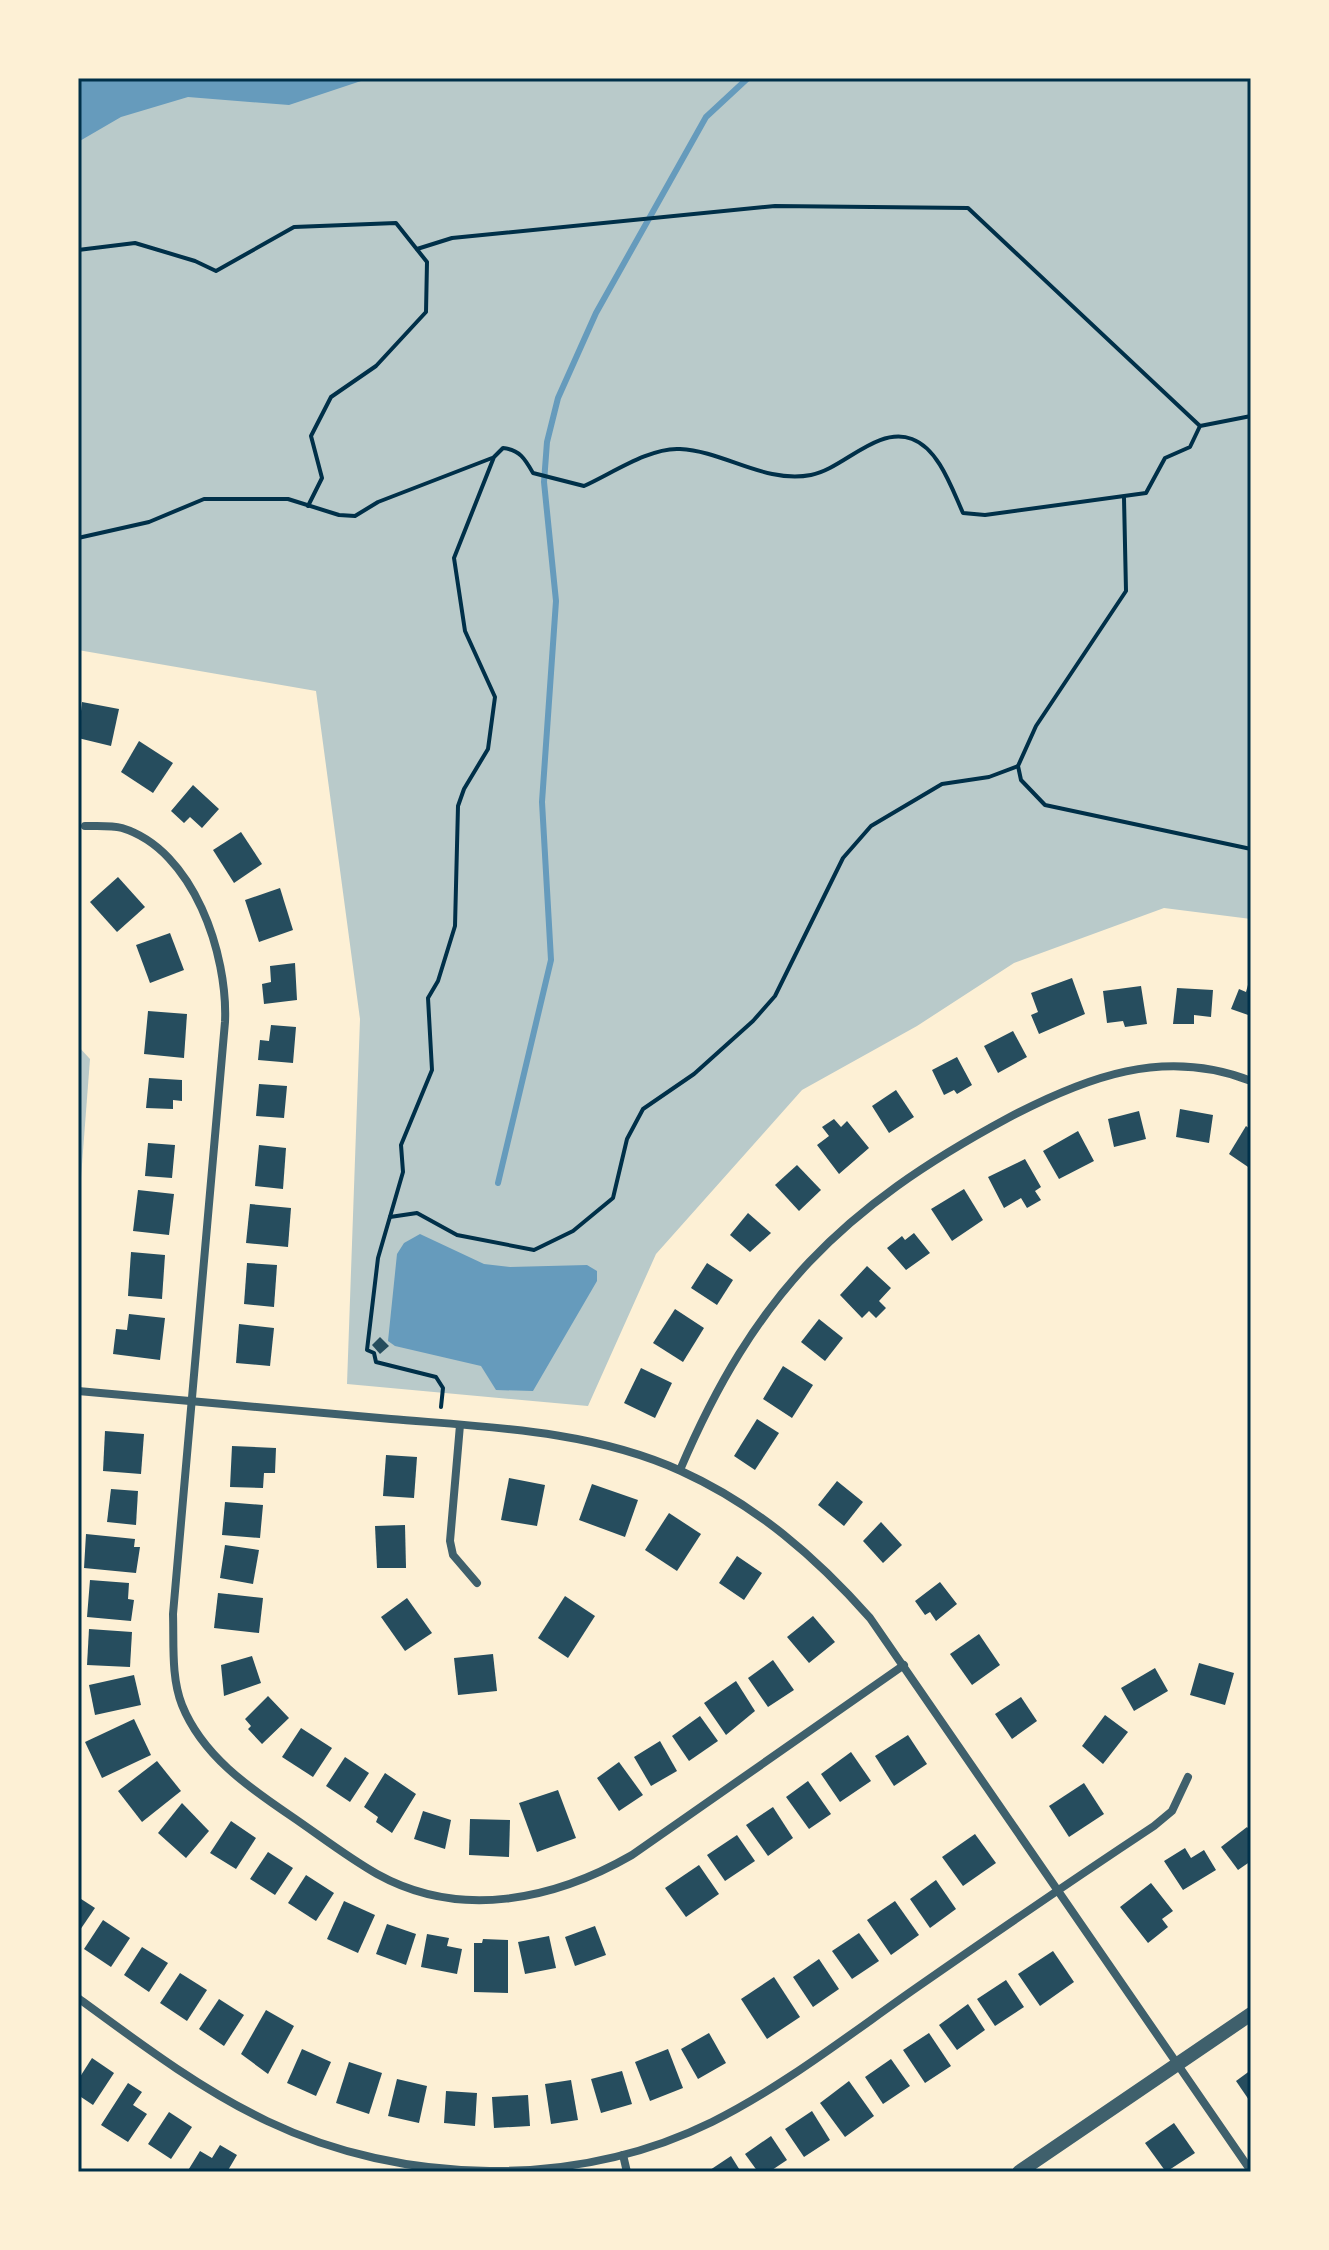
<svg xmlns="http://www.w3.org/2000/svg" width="1329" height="2250" viewBox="0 0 1329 2250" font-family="'Exo 2',sans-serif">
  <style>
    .green { fill: #b9caca }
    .water { fill: #669bbc }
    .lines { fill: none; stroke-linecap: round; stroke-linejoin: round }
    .stream { stroke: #669bbc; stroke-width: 6 }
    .building { fill: #264d5e }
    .path { stroke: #003049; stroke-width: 4 }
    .minor { stroke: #3f606c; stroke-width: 8 }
    .tertiary { stroke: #3f606c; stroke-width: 14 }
    .neatline { fill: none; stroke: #003049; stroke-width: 3 }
  </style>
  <rect width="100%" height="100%" fill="#fdf0d5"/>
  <!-- green -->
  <g class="green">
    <path d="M78,78H1251V919L1164,908L1014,963L917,1026L802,1090L656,1254L588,1406L347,1384L360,1019L316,691L78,650Z"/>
    <path d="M78,1046L90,1059L78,1217Z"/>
  </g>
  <!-- water -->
  <g class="water">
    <path d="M78,78H370L289,105L188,97L121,117L78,142Z"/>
    <path d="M420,1234L484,1264L510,1267L587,1265L597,1271V1281L533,1391L496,1390L481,1366L395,1346L388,1341L397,1254L404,1243Z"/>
  </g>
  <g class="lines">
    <!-- stream -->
    <path class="stream" d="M498,1183L551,960L542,802L556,601L544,482L547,442L558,398L596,313L706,117L748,78"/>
  </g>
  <!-- building -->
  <g class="building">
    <path d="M82,702L119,709L111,746L78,738Z"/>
    <path d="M139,741L173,763L153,793L121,772Z"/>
    <path d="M193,785L219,809L202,828L190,817L184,823L171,811Z"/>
    <path d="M241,832L262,864L234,883L213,850Z"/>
    <path d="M118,877L145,907L117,932L90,902Z"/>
    <path d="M280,888L293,930L259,942L245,900Z"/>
    <path d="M170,933L184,970L150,983L136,945Z"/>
    <path d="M295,963L297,1000L264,1004L262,984L271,982L270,966Z"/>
    <path d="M1251,974V1016L1231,1009L1239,989L1246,992Z"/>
    <path d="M1072,978L1085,1014L1039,1034L1031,1015L1038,1012L1031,993Z"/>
    <path d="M1141,986L1147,1024L1125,1027L1123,1021L1107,1023L1103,991Z"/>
    <path d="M1177,988L1213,990L1211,1017L1194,1015V1024H1173Z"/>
    <path d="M148,1011L187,1014L184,1058L144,1054Z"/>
    <path d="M271,1025L296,1027L293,1063L258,1060L260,1040L269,1041Z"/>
    <path d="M1013,1031L1027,1057L998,1073L984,1046Z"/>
    <path d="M957,1057L972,1085L957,1094L954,1090L944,1095L932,1070Z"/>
    <path d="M149,1078L182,1080V1101L173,1100V1109L146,1108Z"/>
    <path d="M259,1084L287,1086L284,1118L256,1116Z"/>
    <path d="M896,1090L914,1117L889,1133L872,1106Z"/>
    <path d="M1180,1109L1213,1115L1209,1143L1176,1137Z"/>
    <path d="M1139,1111L1146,1139L1114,1147L1108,1119Z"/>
    <path d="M834,1119L841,1127L847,1121L869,1148L839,1174L817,1145L829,1136L822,1127Z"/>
    <path d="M1246,1126L1251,1130V1169L1229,1154Z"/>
    <path d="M1078,1131L1094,1161L1059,1179L1043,1151Z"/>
    <path d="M148,1143L175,1145L172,1178L145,1176Z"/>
    <path d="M259,1145L286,1148L283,1189L255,1186Z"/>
    <path d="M1025,1159L1041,1187L1035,1191L1041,1200L1027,1208L1021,1198L1004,1208L988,1177Z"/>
    <path d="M797,1165L821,1190L799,1211L775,1185Z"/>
    <path d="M964,1189L983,1220L952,1241L931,1209Z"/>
    <path d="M138,1190L174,1194L169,1235L133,1231Z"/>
    <path d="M250,1204L291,1208L288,1247L246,1243Z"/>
    <path d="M748,1213L771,1233L750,1252L730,1235Z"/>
    <path d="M914,1233L930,1253L906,1270L887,1248L902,1236L905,1240Z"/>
    <path d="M131,1252L165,1255L162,1299L128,1296Z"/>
    <path d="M247,1263L277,1265L274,1307L244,1304Z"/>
    <path d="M707,1263L733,1280L717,1305L691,1288Z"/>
    <path d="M867,1266L891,1288L879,1301L886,1308L876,1318L869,1311L862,1318L840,1295Z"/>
    <path d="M675,1309L704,1328L683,1362L653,1343Z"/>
    <path d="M129,1314L165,1318L160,1360L113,1354L116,1329L127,1330Z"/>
    <path d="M819,1319L843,1338L825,1361L801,1342Z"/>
    <path d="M239,1324L274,1328L270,1366L236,1363Z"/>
    <path d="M380,1337L389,1346L380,1354L372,1345Z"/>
    <path d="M783,1366L813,1385L792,1418L763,1399Z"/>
    <path d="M641,1368L672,1383L655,1418L624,1403Z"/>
    <path d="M757,1419L779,1433L755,1470L734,1456Z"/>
    <path d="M105,1431L144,1434L141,1474L103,1471Z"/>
    <path d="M232,1446L276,1448L275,1473H264L263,1488L230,1487Z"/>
    <path d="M386,1455L417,1457L414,1498L383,1496Z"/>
    <path d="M509,1478L545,1485L537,1526L501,1520Z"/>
    <path d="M837,1481L863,1502L844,1526L818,1505Z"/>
    <path d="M592,1484L638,1500L625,1537L579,1520Z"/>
    <path d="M111,1489L138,1491L136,1525L107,1522Z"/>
    <path d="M225,1502L263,1505L260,1538L222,1535Z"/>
    <path d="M669,1513L701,1534L677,1571L645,1550Z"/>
    <path d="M881,1522L902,1545L883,1563L863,1541Z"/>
    <path d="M405,1525L406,1568H377L375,1526Z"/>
    <path d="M86,1534L135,1539L134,1547H140L136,1573L84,1568Z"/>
    <path d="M225,1545L259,1550L253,1584L220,1578Z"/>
    <path d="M737,1556L762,1573L744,1600L719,1583Z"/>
    <path d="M90,1580L129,1583L128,1599L134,1600L131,1621L87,1617Z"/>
    <path d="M940,1582L957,1604L936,1621L930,1612L925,1615L915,1601Z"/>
    <path d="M218,1593L263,1598L259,1633L214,1628Z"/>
    <path d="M565,1596L595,1616L568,1658L538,1638Z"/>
    <path d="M407,1598L432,1633L405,1651L381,1617Z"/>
    <path d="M813,1616L835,1642L809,1663L787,1637Z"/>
    <path d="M89,1629L132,1632L130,1667L87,1665Z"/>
    <path d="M979,1634L1000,1665L972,1685L950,1654Z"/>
    <path d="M493,1654L497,1691L458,1695L454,1658Z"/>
    <path d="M252,1656L261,1683L224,1696L221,1665Z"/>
    <path d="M773,1660L794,1690L768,1707L748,1678Z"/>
    <path d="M1199,1663L1234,1673L1225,1705L1190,1695Z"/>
    <path d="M1155,1668L1168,1691L1134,1711L1121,1688Z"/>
    <path d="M134,1675L141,1705L95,1715L89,1685Z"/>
    <path d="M736,1681L755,1711L726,1735L704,1703Z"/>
    <path d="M268,1696L289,1718L262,1744L248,1729L251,1726L245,1719Z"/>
    <path d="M1021,1697L1037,1721L1012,1739L995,1714Z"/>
    <path d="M1105,1715L1128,1732L1103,1764L1082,1746Z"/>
    <path d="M700,1716L718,1741L689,1761L672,1736Z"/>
    <path d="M134,1719L151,1755L102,1778L85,1742Z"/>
    <path d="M301,1728L332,1748L313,1777L282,1757Z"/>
    <path d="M908,1735L927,1764L894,1786L875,1756Z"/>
    <path d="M660,1741L677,1771L651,1786L634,1757Z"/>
    <path d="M851,1752L871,1781L840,1802L821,1774Z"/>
    <path d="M345,1757L369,1773L350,1802L326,1786Z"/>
    <path d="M157,1761L181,1791L142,1822L118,1791Z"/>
    <path d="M619,1762L643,1795L619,1811L597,1778Z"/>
    <path d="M385,1773L416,1794L392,1833L376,1822L378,1817L364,1807Z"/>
    <path d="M808,1781L831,1814L809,1829L786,1797Z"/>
    <path d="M1084,1783L1104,1814L1069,1837L1049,1806Z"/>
    <path d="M558,1790L576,1838L537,1852L519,1803Z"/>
    <path d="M182,1803L209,1831L186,1858L158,1833Z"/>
    <path d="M773,1807L793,1838L768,1856L746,1825Z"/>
    <path d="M423,1811L451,1820L445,1849L414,1839Z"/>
    <path d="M470,1819L510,1820L509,1857L469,1855Z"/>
    <path d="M231,1821L256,1838L236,1869L210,1853Z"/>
    <path d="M1247,1827L1251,1832V1861L1238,1870L1221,1847Z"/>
    <path d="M975,1834L996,1863L963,1886L942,1857Z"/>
    <path d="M737,1835L755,1861L725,1881L707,1855Z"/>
    <path d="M1185,1848L1191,1858L1204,1850L1216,1870L1183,1890L1164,1861Z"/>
    <path d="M268,1852L293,1868L275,1895L250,1879Z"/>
    <path d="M699,1865L719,1894L686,1917L665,1888Z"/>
    <path d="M306,1875L334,1893L316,1921L288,1903Z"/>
    <path d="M936,1880L956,1909L930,1928L910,1899Z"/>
    <path d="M1151,1883L1173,1911L1162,1919L1168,1927L1148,1943L1120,1907Z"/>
    <path d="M78,1897L95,1908L78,1933Z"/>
    <path d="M344,1901L375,1915L358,1953L327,1939Z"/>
    <path d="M895,1901L919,1935L891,1955L867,1920Z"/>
    <path d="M103,1920L130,1938L111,1967L84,1949Z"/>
    <path d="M387,1924L416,1934L406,1965L376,1954Z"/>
    <path d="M595,1926L606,1955L575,1966L565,1937Z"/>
    <path d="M859,1933L879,1961L852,1979L832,1951Z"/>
    <path d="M427,1934L449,1938L447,1946L462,1949L457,1974L421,1967Z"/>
    <path d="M549,1936L556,1968L525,1974L518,1942Z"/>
    <path d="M483,1939L508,1940V1993L474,1992V1943H482Z"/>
    <path d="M142,1947L168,1963L149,1992L124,1975Z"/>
    <path d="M1053,1951L1074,1982L1040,2006L1018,1974Z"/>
    <path d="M819,1959L839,1989L813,2007L793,1977Z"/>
    <path d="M180,1973L207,1990L187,2021L160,2003Z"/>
    <path d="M774,1977L800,2017L767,2039L741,1999Z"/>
    <path d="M1006,1980L1024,2007L995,2026L977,1999Z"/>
    <path d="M219,1999L244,2015L224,2046L199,2029Z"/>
    <path d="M968,2004L985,2030L957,2050L939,2025Z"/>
    <path d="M266,2010L294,2026L268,2074L241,2054Z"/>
    <path d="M709,2033L726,2063L698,2079L681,2049Z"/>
    <path d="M929,2033L951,2066L925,2083L903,2050Z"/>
    <path d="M302,2049L331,2062L316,2096L287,2083Z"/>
    <path d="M668,2049L683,2088L650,2101L635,2062Z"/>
    <path d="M92,2058L114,2073L93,2105L78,2095V2080Z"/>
    <path d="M891,2059L910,2086L883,2104L865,2077Z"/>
    <path d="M349,2062L382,2073L369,2114L336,2103Z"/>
    <path d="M1251,2070V2103L1236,2081Z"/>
    <path d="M622,2071L632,2104L601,2113L591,2079Z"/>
    <path d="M397,2079L427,2086L419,2123L388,2116Z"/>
    <path d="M571,2080L578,2120L551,2124L545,2084Z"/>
    <path d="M849,2081L874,2116L845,2137L820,2103Z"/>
    <path d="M128,2083L142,2092L133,2105L147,2114L128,2142L101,2125Z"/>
    <path d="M446,2091L477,2093L475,2126L444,2123Z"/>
    <path d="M528,2095L530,2126L494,2128L492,2097Z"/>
    <path d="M812,2111L830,2140L804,2157L785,2129Z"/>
    <path d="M169,2112L192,2127L171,2159L148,2144Z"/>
    <path d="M1174,2123L1195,2153L1166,2172L1145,2143Z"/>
    <path d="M771,2136L787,2160L769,2172H758L745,2154Z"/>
    <path d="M220,2145L237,2155L227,2172H187L200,2151L212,2158Z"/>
    <path d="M731,2156L741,2172H707Z"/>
  </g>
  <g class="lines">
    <!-- path -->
    <g class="path">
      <path d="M417,249L452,238L775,206L968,208L1200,426"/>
      <path d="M78,250L135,243L195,261L216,271L294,227L396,223L427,262L426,312L376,366L331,397L311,436L322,478L308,506"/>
      <path d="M1124,498L1126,591L1036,726L1018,766L1021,780L1045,805L1251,849"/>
      <path d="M78,538L149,522L204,499H288L339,515L355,516L378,502L492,458"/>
      <path d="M390,1217L417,1213L457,1235L534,1250L573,1231L613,1198L627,1139L643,1109L694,1074L753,1021L775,996L843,858L871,826L942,784L989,777L1018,766"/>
      <path d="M441,1407L443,1388L436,1377L376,1362L374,1353L367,1350L378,1258L403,1172L401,1145L432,1070L428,998L438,981L455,926L458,806L464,789L488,749L495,697L465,631L454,558L494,457L503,448C520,450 525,459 533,473L584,486C611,474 650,447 680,449C724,451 765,484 811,475C843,469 877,426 912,439C939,449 952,489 963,513L985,515L1146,493L1165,458L1190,447L1200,426L1251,416"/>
    </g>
    <!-- minor -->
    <g class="minor">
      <path d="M85,826C96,826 111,825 122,828C194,850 228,955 225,1022L173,1614C174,1644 171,1677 182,1705C202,1755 248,1787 291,1816C319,1835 347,1857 377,1874C460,1920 554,1900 632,1855L904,1665"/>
      <path d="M78,1391C182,1400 287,1410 391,1419C487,1427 592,1430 681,1471C756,1505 816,1557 870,1618L1251,2171"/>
      <path d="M460,1425L450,1541L453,1555L477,1583"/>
      <path d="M680,1470C755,1294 841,1208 1008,1118C1086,1077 1164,1047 1251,1081"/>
      <path d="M78,1998C138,2042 200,2089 267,2121C403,2186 576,2189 712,2122C784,2086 850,2034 916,1988C995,1933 1074,1879 1154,1826L1172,1811L1188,1777"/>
      <path d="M623,2155L627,2172"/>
    </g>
    <!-- tertiary -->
    <path class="tertiary" d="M1019,2172L1251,2014"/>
  </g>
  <!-- border -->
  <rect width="1329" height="2250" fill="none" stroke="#fdf0d5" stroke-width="160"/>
  <rect x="80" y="80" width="1169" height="2090" class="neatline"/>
</svg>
